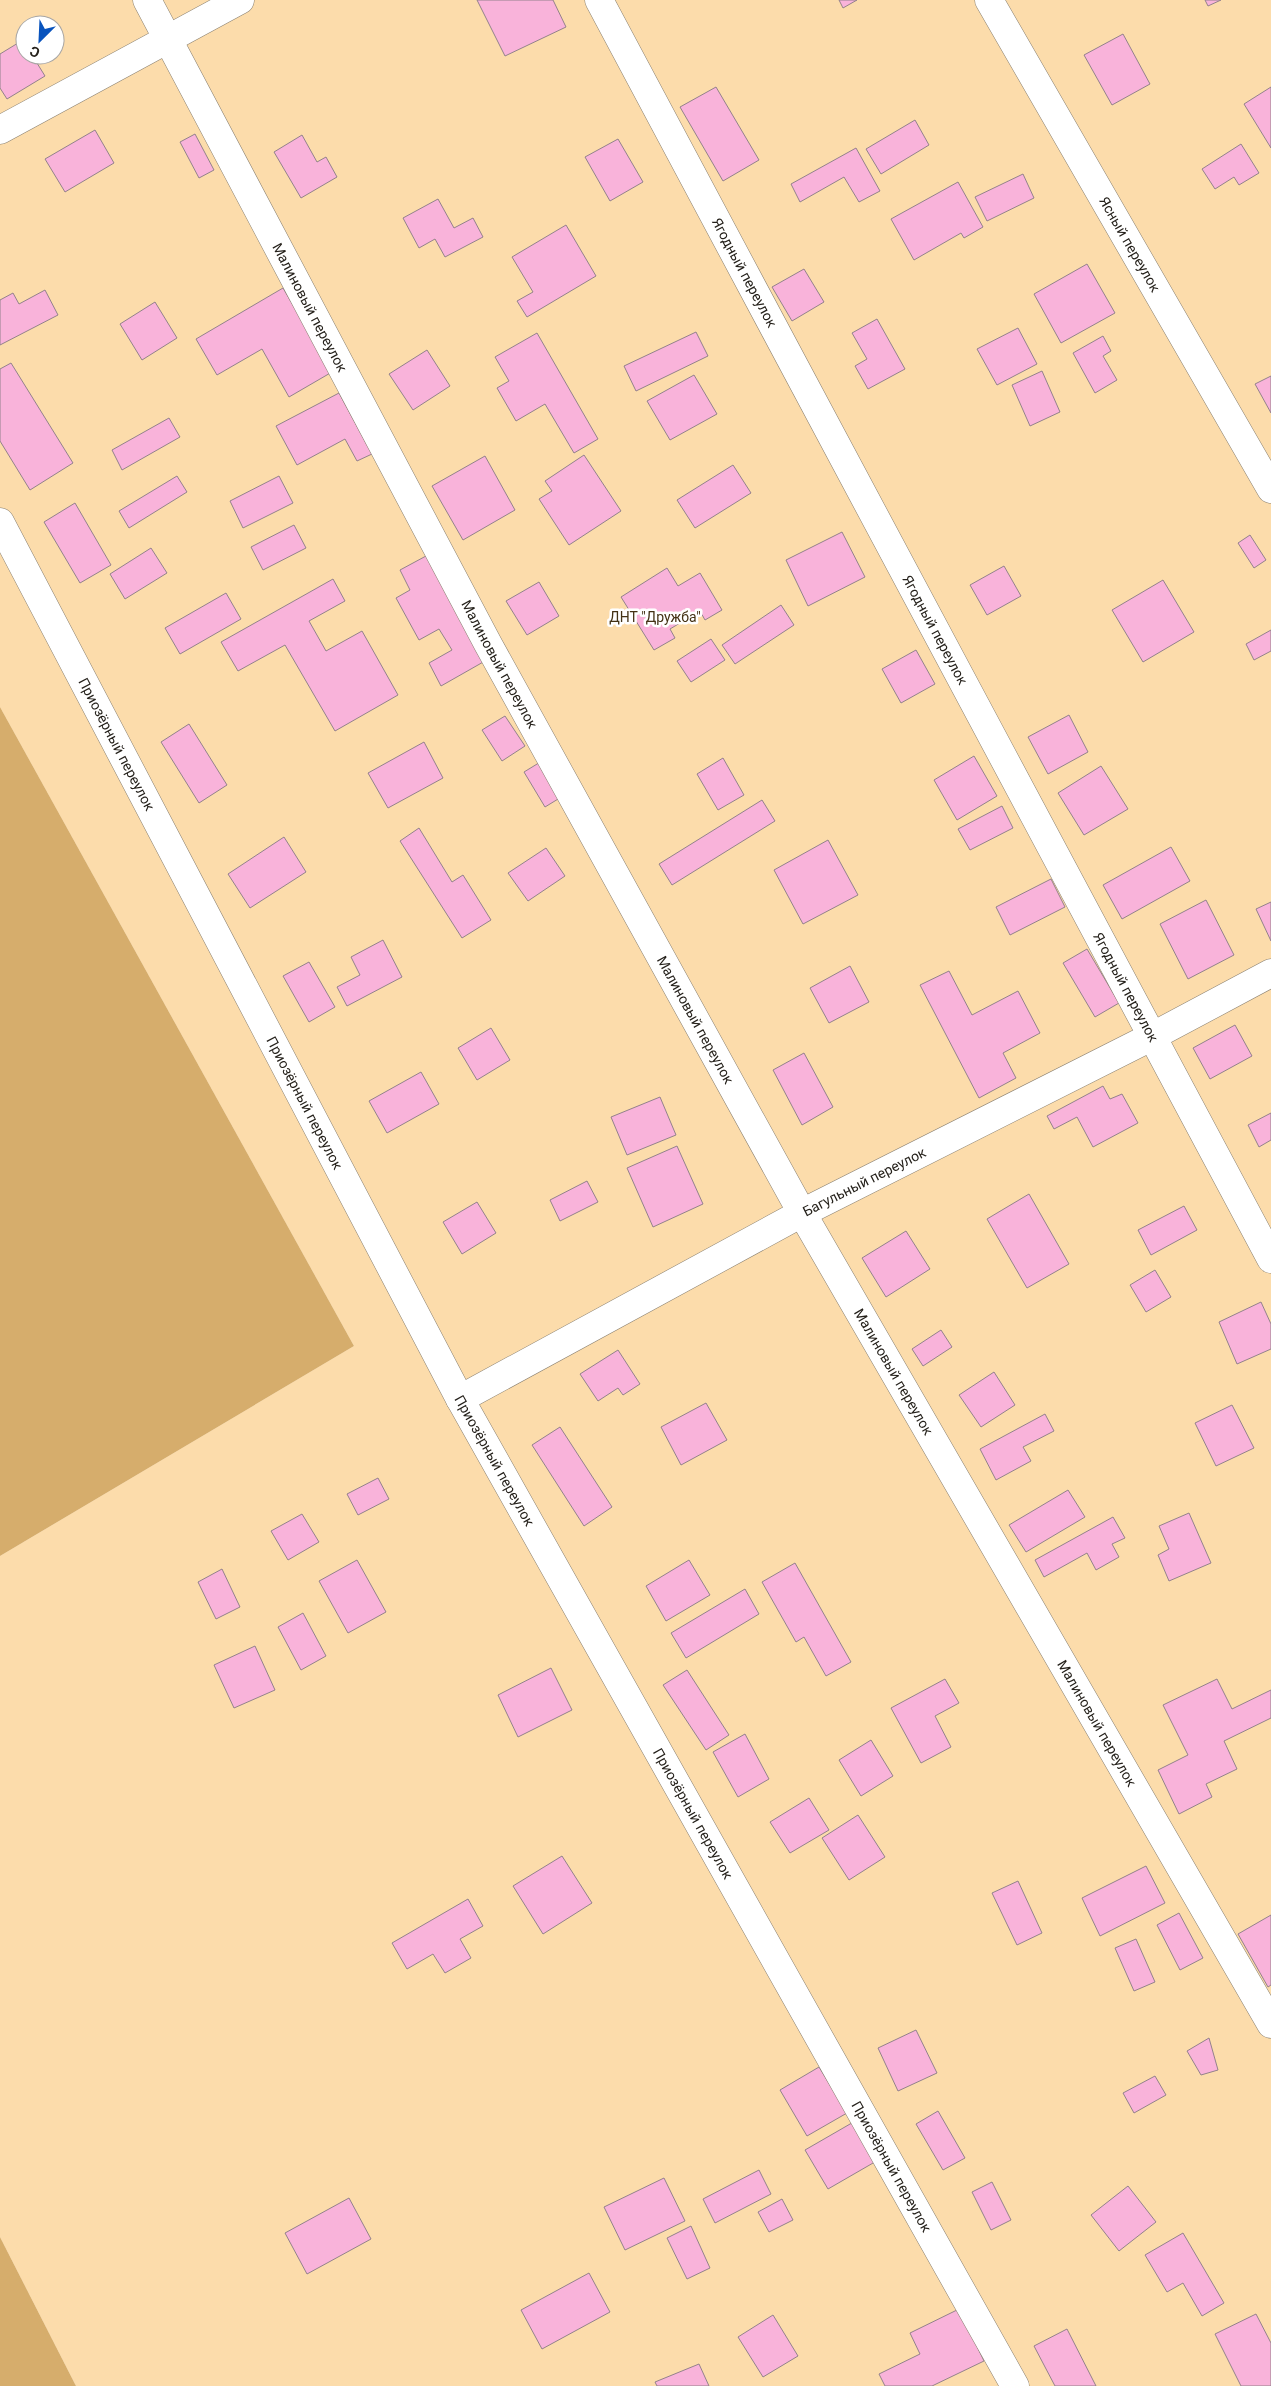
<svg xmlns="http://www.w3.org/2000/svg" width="1271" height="2386" viewBox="0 0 1271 2386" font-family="Roboto,sans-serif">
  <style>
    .green { fill: #fcdcab; fill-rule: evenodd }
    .forest { fill: #d6ad6c }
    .building { fill: #f9b3da; stroke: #93828b }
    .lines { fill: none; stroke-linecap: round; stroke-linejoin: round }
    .minor-casing { stroke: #8a8071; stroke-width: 29 }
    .minor { stroke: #fff; stroke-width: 28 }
    .labels { text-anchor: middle; stroke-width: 5; stroke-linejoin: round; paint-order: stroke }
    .street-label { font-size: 14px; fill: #25211b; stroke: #fff }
    .park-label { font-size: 14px; fill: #443215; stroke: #fff }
  </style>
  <rect width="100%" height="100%" fill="#fef3e2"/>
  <!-- green -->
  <path class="green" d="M0,0H1271V2386H76L0,2237V1556L354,1346L0,707ZM25,25H55V55H25Z"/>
  <!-- forest -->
  <g class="forest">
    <path d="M0,707L354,1346L0,1556Z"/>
    <path d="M0,2237L76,2386H0Z"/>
  </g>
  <!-- building -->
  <g class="building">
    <path d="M477,0H553L566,27L505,56Z"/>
    <path d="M839,0H857L843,8Z"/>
    <path d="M1205,0H1221L1208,6Z"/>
    <path d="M1123,34L1150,84L1112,105L1084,55Z"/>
    <path d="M23,40L25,55H32L45,76L7,99L0,88V54Z"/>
    <path d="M716,87L759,160L723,181L680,107Z"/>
    <path d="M1271,87V148L1244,104Z"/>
    <path d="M915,120L929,145L881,174L866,149Z"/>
    <path d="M95,130L114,163L65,192L45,159Z"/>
    <path d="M195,134L214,170L199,178L180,142Z"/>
    <path d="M302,135L317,162L326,157L337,177L301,198L274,152Z"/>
    <path d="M618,139L643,182L610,201L585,157Z"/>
    <path d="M1241,144L1259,173L1239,185L1234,177L1215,189L1202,169Z"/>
    <path d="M856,148L880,191L859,202L844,177L800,202L791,184Z"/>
    <path d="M1023,174L1034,198L987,221L975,197Z"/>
    <path d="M958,182L983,227L964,238L961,233L914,260L891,219Z"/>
    <path d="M438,199L454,228L473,218L483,237L445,257L435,239L419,248L403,218Z"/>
    <path d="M566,225L596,276L527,317L517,301L533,292L512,257Z"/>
    <path d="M1087,264L1115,313L1061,343L1034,294Z"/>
    <path d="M804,269L824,302L792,321L772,287Z"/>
    <path d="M283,288L332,372L289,397L262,349L217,375L196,339Z"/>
    <path d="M45,290L58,315L0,345V300L13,293L19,304Z"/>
    <path d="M155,302L177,338L142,360L120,324Z"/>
    <path d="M877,319L905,369L868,389L855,366L867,359L852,333Z"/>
    <path d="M1018,328L1037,364L997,385L977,349Z"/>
    <path d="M696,332L708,356L636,391L624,366Z"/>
    <path d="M537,333L598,439L574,453L545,404L516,421L497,388L509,381L495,357Z"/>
    <path d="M1103,336L1111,351L1103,356L1117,380L1095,393L1073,353Z"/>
    <path d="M427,350L450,386L413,410L389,374Z"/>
    <path d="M11,363L73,463L30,490L0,441V369Z"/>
    <path d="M1042,371L1060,412L1030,426L1012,385Z"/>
    <path d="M694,375L717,414L670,440L647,401Z"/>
    <path d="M1271,376V413L1255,384Z"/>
    <path d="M339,393L372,454L357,461L345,439L297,465L276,426Z"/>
    <path d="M169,418L180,437L122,470L112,450Z"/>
    <path d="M584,455L621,511L569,545L539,499L552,491L545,481Z"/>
    <path d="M485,456L515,510L463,540L432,486Z"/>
    <path d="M733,465L751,493L695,528L677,500Z"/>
    <path d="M177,476L187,492L129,528L119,511Z"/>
    <path d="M279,476L293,503L243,528L230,501Z"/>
    <path d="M75,503L111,565L80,583L44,522Z"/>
    <path d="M294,525L306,548L263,570L251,547Z"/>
    <path d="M842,532L865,577L808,606L786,560Z"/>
    <path d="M1250,535L1266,560L1254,568L1238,543Z"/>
    <path d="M151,548L167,573L125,599L110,574Z"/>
    <path d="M426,556L485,661L441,686L429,663L452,650L439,629L419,640L396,598L410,590L400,570Z"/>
    <path d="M1004,566L1021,596L987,615L970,585Z"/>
    <path d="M667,568L678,586L700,573L722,610L705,620L700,611L670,629L675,638L654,650L621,597Z"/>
    <path d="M333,579L345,601L309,621L326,651L362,631L398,695L335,731L285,645L238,671L221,642Z"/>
    <path d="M1163,580L1194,632L1143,662L1112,610Z"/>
    <path d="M539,582L559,616L527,635L506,601Z"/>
    <path d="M226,593L241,619L180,654L165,628Z"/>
    <path d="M781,605L794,625L735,664L722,645Z"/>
    <path d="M1271,630V651L1254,660L1246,644Z"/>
    <path d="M711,639L725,660L691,682L677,661Z"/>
    <path d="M916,650L935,684L901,703L882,669Z"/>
    <path d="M1069,715L1088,752L1048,774L1028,737Z"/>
    <path d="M505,716L525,746L502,761L482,730Z"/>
    <path d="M189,724L227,785L199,803L161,742Z"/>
    <path d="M424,742L443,778L388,808L368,773Z"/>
    <path d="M974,756L997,796L957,820L934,780Z"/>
    <path d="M723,758L744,795L718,810L697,774Z"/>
    <path d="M542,761L563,796L545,807L524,772Z"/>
    <path d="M1101,766L1128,809L1084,835L1058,793Z"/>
    <path d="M762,800L775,821L672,885L659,864Z"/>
    <path d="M1002,806L1013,828L970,850L958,829Z"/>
    <path d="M419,828L452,882L463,875L491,920L462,938L400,841Z"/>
    <path d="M284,837L306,872L250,908L228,874Z"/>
    <path d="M828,840L858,895L803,924L774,870Z"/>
    <path d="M1171,847L1190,881L1122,919L1103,885Z"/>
    <path d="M546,848L565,876L528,901L508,873Z"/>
    <path d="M1051,879L1065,907L1010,935L996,907Z"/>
    <path d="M1206,900L1234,955L1188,979L1160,924Z"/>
    <path d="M1271,902V941L1256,909Z"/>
    <path d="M383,940L402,977L347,1006L337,987L360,975L351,957Z"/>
    <path d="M1087,949L1119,1003L1095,1017L1063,963Z"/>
    <path d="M309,962L335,1007L309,1022L283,976Z"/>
    <path d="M850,966L869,1002L829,1023L810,988Z"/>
    <path d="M949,971L972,1015L1018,991L1040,1033L1003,1053L1016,1078L979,1098L920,985Z"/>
    <path d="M1235,1025L1252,1056L1210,1079L1193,1048Z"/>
    <path d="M491,1028L510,1060L477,1080L458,1048Z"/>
    <path d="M804,1053L833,1107L802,1125L773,1070Z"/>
    <path d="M421,1072L439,1104L387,1133L369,1101Z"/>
    <path d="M1103,1086L1110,1099L1122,1094L1138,1123L1093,1147L1077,1117L1054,1129L1047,1116Z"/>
    <path d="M660,1097L676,1135L627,1155L611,1117Z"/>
    <path d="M1271,1113V1140L1259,1147L1248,1125Z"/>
    <path d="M677,1146L703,1204L653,1227L627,1168Z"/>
    <path d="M587,1181L598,1202L560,1221L550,1200Z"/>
    <path d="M1029,1194L1069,1264L1027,1288L987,1219Z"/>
    <path d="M477,1202L496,1233L462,1254L443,1222Z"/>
    <path d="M1184,1206L1197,1230L1151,1255L1138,1230Z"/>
    <path d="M906,1231L930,1269L886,1297L862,1258Z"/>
    <path d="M1155,1270L1171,1297L1146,1312L1130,1285Z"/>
    <path d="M1261,1302L1271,1324V1349L1237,1364L1219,1322Z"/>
    <path d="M941,1330L952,1347L923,1366L912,1349Z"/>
    <path d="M618,1350L640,1384L623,1395L618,1388L598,1401L580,1374Z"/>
    <path d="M994,1372L1015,1405L981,1427L959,1395Z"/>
    <path d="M706,1403L727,1440L681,1465L661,1427Z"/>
    <path d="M1232,1405L1254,1448L1216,1466L1195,1423Z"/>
    <path d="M1045,1414L1054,1431L1023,1447L1031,1461L996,1480L980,1449Z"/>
    <path d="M560,1427L612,1507L584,1526L532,1445Z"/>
    <path d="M378,1478L389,1499L358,1515L347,1494Z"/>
    <path d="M1068,1490L1085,1517L1026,1552L1009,1525Z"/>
    <path d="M1189,1513L1211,1563L1169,1581L1158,1555L1169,1549L1159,1526Z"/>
    <path d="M302,1514L319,1542L288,1560L271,1531Z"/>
    <path d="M1113,1517L1125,1538L1112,1544L1119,1557L1096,1570L1087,1553L1044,1577L1035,1560Z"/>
    <path d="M357,1560L386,1612L348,1633L319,1581Z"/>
    <path d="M689,1560L710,1595L666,1621L646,1586Z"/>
    <path d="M795,1563L851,1662L826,1676L804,1637L796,1642L762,1582Z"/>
    <path d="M222,1569L240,1607L216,1619L198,1582Z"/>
    <path d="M745,1589L759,1614L686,1658L671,1633Z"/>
    <path d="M303,1613L326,1656L301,1670L278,1627Z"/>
    <path d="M255,1646L275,1690L234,1708L214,1665Z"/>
    <path d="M551,1668L572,1710L518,1737L498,1695Z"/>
    <path d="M687,1670L729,1735L706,1750L663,1685Z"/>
    <path d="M945,1679L959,1703L935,1716L951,1747L921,1763L891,1708Z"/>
    <path d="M1217,1679L1232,1709L1271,1690V1718L1224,1741L1237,1769L1206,1784L1212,1797L1179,1814L1158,1770L1188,1755L1163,1705Z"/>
    <path d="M745,1734L769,1779L738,1797L713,1752Z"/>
    <path d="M871,1740L893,1776L861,1796L839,1760Z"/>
    <path d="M809,1798L829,1830L790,1853L770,1822Z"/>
    <path d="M858,1815L885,1857L849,1880L822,1838Z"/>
    <path d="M562,1856L592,1903L543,1934L513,1886Z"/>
    <path d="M1146,1866L1165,1903L1100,1936L1082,1898Z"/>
    <path d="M1018,1881L1042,1933L1017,1945L992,1893Z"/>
    <path d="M468,1899L483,1926L460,1939L471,1958L445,1973L433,1954L407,1969L392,1943Z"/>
    <path d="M1179,1913L1203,1958L1180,1970L1157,1925Z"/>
    <path d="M1271,1915V1985L1268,1987L1238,1934Z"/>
    <path d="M1136,1939L1155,1982L1134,1991L1115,1948Z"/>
    <path d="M916,2030L937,2073L898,2091L878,2048Z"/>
    <path d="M1209,2038L1218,2070L1201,2075L1187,2051Z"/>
    <path d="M819,2067L847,2113L807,2136L780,2090Z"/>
    <path d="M1155,2076L1166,2095L1134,2113L1123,2093Z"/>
    <path d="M938,2111L965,2158L943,2170L916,2124Z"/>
    <path d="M857,2120L880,2159L828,2189L805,2150Z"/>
    <path d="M759,2170L771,2194L715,2223L703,2199Z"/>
    <path d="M664,2178L685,2221L625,2250L604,2207Z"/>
    <path d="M992,2182L1011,2220L991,2230L972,2192Z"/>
    <path d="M1128,2186L1156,2222L1119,2251L1091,2215Z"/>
    <path d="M349,2198L371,2239L307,2274L285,2233Z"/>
    <path d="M782,2199L793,2220L769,2232L758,2212Z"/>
    <path d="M691,2226L710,2268L687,2279L667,2238Z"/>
    <path d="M1183,2233L1224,2303L1202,2316L1183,2283L1167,2292L1145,2255Z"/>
    <path d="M589,2273L610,2312L542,2349L521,2310Z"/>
    <path d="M959,2309L984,2361L932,2386H885L879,2374L920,2354L910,2333Z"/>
    <path d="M1256,2314L1271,2343V2386H1241L1215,2334Z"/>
    <path d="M773,2315L798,2356L763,2377L738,2337Z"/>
    <path d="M1067,2329L1096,2386H1055L1034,2346Z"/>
    <path d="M699,2364L709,2386H657L655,2382Z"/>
  </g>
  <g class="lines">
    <!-- minor casing -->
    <g class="minor-casing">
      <g id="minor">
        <path id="s1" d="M147,0L488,644L802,1213L1271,2024"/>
        <path id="s2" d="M599,0L1271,1259"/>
        <path id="s3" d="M989,0L1271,489"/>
        <path d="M0,130L240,0"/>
        <path id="s4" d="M0,522L460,1399L1015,2386"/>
        <path id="s5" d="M460,1399L802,1213L1153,1036L1271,973"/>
      </g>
    </g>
    <!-- minor -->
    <use href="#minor" class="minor"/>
  </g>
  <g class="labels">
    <!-- street labels -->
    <g class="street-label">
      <text dy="5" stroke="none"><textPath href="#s3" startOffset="282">Ясный переулок</textPath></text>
      <text dy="5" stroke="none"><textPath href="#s2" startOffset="309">Ягодный переулок</textPath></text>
      <text dy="5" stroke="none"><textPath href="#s1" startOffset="348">Малиновый переулок</textPath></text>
      <text dy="5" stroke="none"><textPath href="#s2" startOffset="714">Ягодный переулок</textPath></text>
      <text dy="5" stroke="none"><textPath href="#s1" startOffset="752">Малиновый переулок</textPath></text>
      <text dy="5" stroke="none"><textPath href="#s4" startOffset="251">Приозёрный переулок</textPath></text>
      <text dy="5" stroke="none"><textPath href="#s2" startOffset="1119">Ягодный переулок</textPath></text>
      <text dy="5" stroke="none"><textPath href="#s1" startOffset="1158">Малиновый переулок</textPath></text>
      <text dy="5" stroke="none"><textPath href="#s4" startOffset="656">Приозёрный переулок</textPath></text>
      <text dy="5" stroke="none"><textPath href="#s5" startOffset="459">Багульный переулок</textPath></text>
      <text dy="5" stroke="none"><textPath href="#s1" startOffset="1562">Малиновый переулок</textPath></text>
      <text dy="5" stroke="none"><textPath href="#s4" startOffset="1061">Приозёрный переулок</textPath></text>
      <text dy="5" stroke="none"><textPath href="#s1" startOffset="1968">Малиновый переулок</textPath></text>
      <text dy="5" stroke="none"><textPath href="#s4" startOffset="1466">Приозёрный переулок</textPath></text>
      <text dy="5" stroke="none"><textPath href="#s4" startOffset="1871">Приозёрный переулок</textPath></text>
    </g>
    <!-- park labels -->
    <g class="park-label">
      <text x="655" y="622">ДНТ "Дружба"</text>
    </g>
  </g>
  <!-- north arrow -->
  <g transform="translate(40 40) rotate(204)"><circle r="24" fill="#ffffff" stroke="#a8a6a4"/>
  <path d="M0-4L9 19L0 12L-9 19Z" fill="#0853bd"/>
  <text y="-8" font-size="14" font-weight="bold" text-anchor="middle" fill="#25211b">С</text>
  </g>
</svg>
